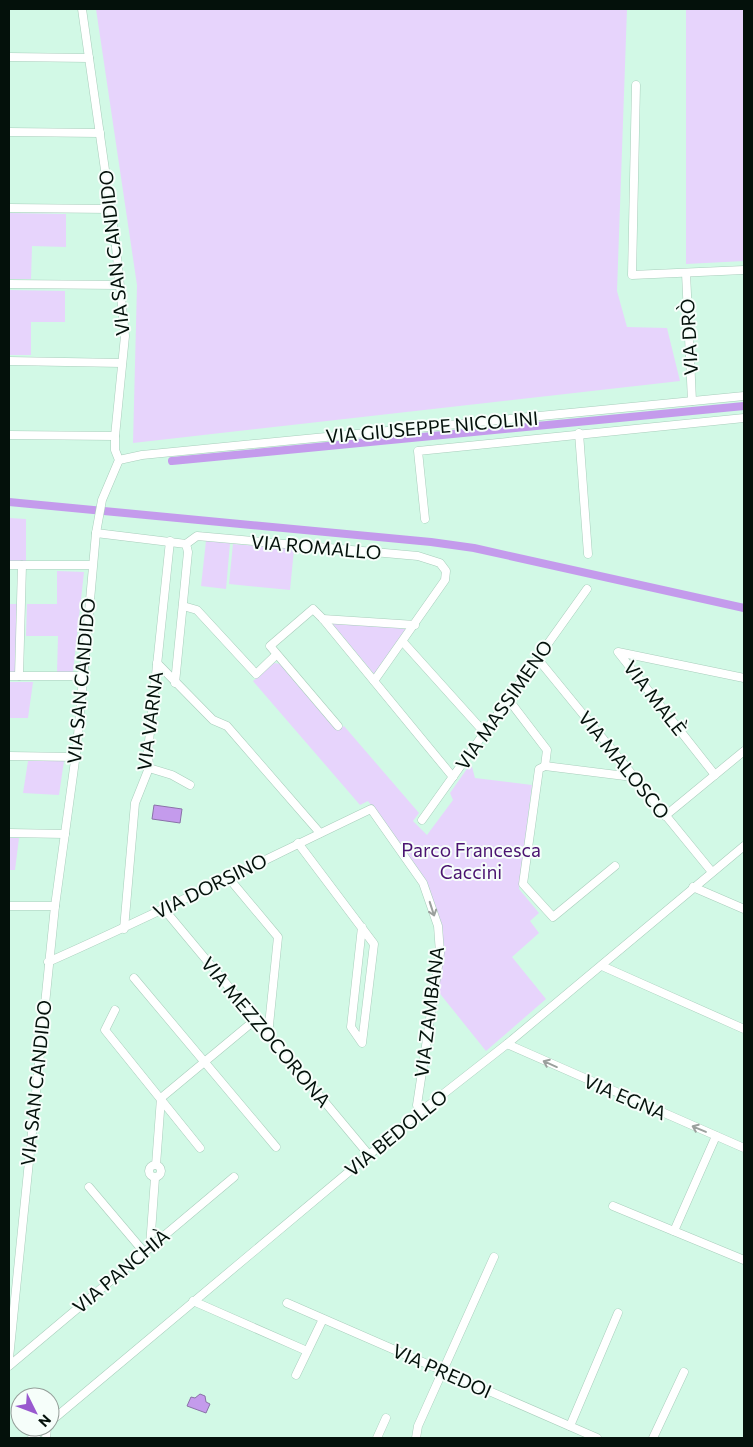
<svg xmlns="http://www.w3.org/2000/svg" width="753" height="1447" viewBox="0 0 753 1447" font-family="Commissioner,sans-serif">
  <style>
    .green { fill: #e7d4fc }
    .water { fill: #c49bec; stroke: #8a72a8 }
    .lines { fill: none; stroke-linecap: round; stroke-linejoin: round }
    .canal { stroke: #c49bec; stroke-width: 8 }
    .minor-casing { stroke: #a9cebc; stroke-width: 9 }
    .minor { stroke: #fff; stroke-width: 8 }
    .oneway { stroke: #9ba09d }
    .labels { text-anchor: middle; stroke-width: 4; stroke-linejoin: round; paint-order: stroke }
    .street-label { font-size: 19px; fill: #04110b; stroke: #f6fefa }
    .park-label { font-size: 19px; fill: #4b1371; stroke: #f6fefa }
  </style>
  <rect width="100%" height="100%" fill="#d2f9e6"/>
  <!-- green -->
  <g class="green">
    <path d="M96,9H627L617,291L627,327L667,328L680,381L133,443L137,285Z"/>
    <path d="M686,9H744V261L686,264Z"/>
    <path d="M9,213L66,214V247L32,246L31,279H9Z"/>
    <path d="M9,290L65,291V322H31V355H9Z"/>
    <path d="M9,518L26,519V562H9Z"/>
    <path d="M206,541L230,543L226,589L201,586Z"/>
    <path d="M233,544L294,549L290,590L229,584Z"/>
    <path d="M57,571L84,572L73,672L57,673L58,636H26L27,604H57Z"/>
    <path d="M9,604H18L16,673H9Z"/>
    <path d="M331,622L407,629L374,674Z"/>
    <path d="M274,663L281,664L338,730L344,726L419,813L413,821L427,835L453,800L450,793L471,763L475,778L532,785L519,889L539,913L530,921L539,933L512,957L546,999L486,1051L437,990L443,954L426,883L410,858L368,801L360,805L253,681Z"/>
    <path d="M9,682H33L28,718H9Z"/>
    <path d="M28,761H64L59,795L23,793Z"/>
    <path d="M9,838H19L15,870H9Z"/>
  </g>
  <!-- water -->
  <g class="water">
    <path d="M154,805L182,809L180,823L152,819Z"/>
    <path d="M200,1394L205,1396L206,1402L210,1404L206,1413L187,1406L191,1397L195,1398Z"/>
  </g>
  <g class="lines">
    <!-- canal -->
    <g class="canal">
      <path d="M172,461L744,406"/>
      <path d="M9,502L431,542L474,548L744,608"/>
    </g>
    <!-- minor casing -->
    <g class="minor-casing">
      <g id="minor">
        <path d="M9,57L89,58"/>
        <path d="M636,85L632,275L744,270"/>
        <path d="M9,132L100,133"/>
        <path d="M9,208L111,209"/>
        <path d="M686,273L692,401"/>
        <path d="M9,284L119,285"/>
        <path d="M9,361L122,363"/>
        <path d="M579,433L588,554"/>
        <path d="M9,435L115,436"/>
        <path d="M119,460L142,455L744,396"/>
        <path d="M425,519L418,451L744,418"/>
        <path d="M96,533L186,544L188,552L175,683"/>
        <path d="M186,544L197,536L418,556L440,563L446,571L445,580L374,681"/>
        <path d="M9,565H92"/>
        <path d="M183,606L197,610L256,674L276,655"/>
        <path d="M323,619L415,625"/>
        <path d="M403,642L484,732"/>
        <path d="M537,658L712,872"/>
        <path d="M157,663L213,720L227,726L320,833"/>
        <path d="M9,676H83"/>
        <path d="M19,676L22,565"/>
        <path d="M508,699L547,750L545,766"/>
        <path d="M338,726L270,646L313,609L323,619L453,777"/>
        <path d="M9,756L75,757"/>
        <path d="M545,766L539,769L523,884L553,917L615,866"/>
        <path d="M545,766L633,777"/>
        <path d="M149,768L172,775L190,785"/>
        <path d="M715,775L618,652L744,678"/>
        <path d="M665,816L744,751"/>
        <path d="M422,820L587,589"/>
        <path d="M9,833L65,834"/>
        <path d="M298,843L374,944L362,1043L351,1027L362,927"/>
        <path d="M227,876L278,937L268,1035"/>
        <path d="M693,887L744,909"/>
        <path d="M9,906H55"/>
        <path d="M163,908L369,1155"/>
        <path d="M124,929L135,803L149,768L148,751L170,541"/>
        <path d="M48,962C157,914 264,860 371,809L423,883L438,926L440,953L417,1105L419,1113"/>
        <path d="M602,966L744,1029"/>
        <path d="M134,978L276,1147"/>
        <path d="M115,1010L105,1030L200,1148"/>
        <path d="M507,1044L744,1148"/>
        <circle cx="155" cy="1171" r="6"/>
        <path d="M156,1165L161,1098L255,1020"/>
        <path d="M89,1187L144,1252"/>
        <path d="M613,1206L744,1260"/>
        <path d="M674,1231L716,1136"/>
        <path d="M150,1246L155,1178"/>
        <path d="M193,1301L307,1351"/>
        <path d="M287,1303L597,1438"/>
        <path d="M9,1358L55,906L77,746L96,533L102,500L119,460L115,450V436L125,336L116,247L82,9"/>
        <path d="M9,1366L234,1177"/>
        <path d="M296,1375L323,1319"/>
        <path d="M50,1422L419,1113L507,1044L744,846"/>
        <path d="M570,1426L618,1313"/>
        <path d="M32,1438L45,1427"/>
        <path d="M46,1438L47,1427"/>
        <path d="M377,1438L386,1418"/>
        <path d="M416,1438L418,1426L494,1257"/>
        <path d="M653,1438L684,1372"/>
      </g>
    </g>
    <!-- minor -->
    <use href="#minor" class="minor"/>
  </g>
  <!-- one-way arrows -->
  <defs><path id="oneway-shaft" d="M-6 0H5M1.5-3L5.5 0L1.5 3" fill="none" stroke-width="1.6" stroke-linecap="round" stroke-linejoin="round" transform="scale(1.25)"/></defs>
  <g class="oneway">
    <use href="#oneway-shaft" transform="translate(432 909) rotate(72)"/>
    <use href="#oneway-shaft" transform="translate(550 1064) rotate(-156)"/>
    <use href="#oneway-shaft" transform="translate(699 1129) rotate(-157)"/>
  </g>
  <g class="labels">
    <!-- street labels -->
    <g class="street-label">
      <text transform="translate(114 253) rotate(-96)" y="7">VIA SAN CANDIDO</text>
      <text transform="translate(689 337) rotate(-93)" y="7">VIA DRÒ</text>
      <text transform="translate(432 427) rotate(-5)" y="7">VIA GIUSEPPE NICOLINI</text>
      <text transform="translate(316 547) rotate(5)" y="7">VIA ROMALLO</text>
      <text transform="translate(81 681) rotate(-85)" y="7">VIA SAN CANDIDO</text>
      <text transform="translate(655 698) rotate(52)" y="7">VIA MALÈ</text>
      <text transform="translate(504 705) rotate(-55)" y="7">VIA MASSIMENO</text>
      <text transform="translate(150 721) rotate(-83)" y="7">VIA VARNA</text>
      <text transform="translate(624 765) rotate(51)" y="7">VIA MALOSCO</text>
      <text transform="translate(210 886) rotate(-26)" y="7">VIA DORSINO</text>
      <text transform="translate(429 1012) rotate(-83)" y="7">VIA ZAMBANA</text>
      <text transform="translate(266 1032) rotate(50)" y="7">VIA MEZZOCORONA</text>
      <text transform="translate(36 1083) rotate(-84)" y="7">VIA SAN CANDIDO</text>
      <text transform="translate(625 1097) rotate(23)" y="7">VIA EGNA</text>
      <text transform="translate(396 1133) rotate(-39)" y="7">VIA BEDOLLO</text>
      <text transform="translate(121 1271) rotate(-40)" y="7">VIA PANCHIÀ</text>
      <text transform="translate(442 1371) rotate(24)" y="7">VIA PREDOI</text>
    </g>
    <!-- park labels -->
    <g class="park-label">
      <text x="471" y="857">Parco Francesca<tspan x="471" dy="22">Caccini</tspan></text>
    </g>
  </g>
  <!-- border -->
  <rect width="753" height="1447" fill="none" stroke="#04110b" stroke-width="20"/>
  <!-- north arrow -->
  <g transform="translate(35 1412) rotate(132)"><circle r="24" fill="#f6fefa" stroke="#959f9a"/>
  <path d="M0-4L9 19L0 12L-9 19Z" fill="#9959cf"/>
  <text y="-8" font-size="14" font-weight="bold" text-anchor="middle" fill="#04110b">N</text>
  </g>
</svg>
